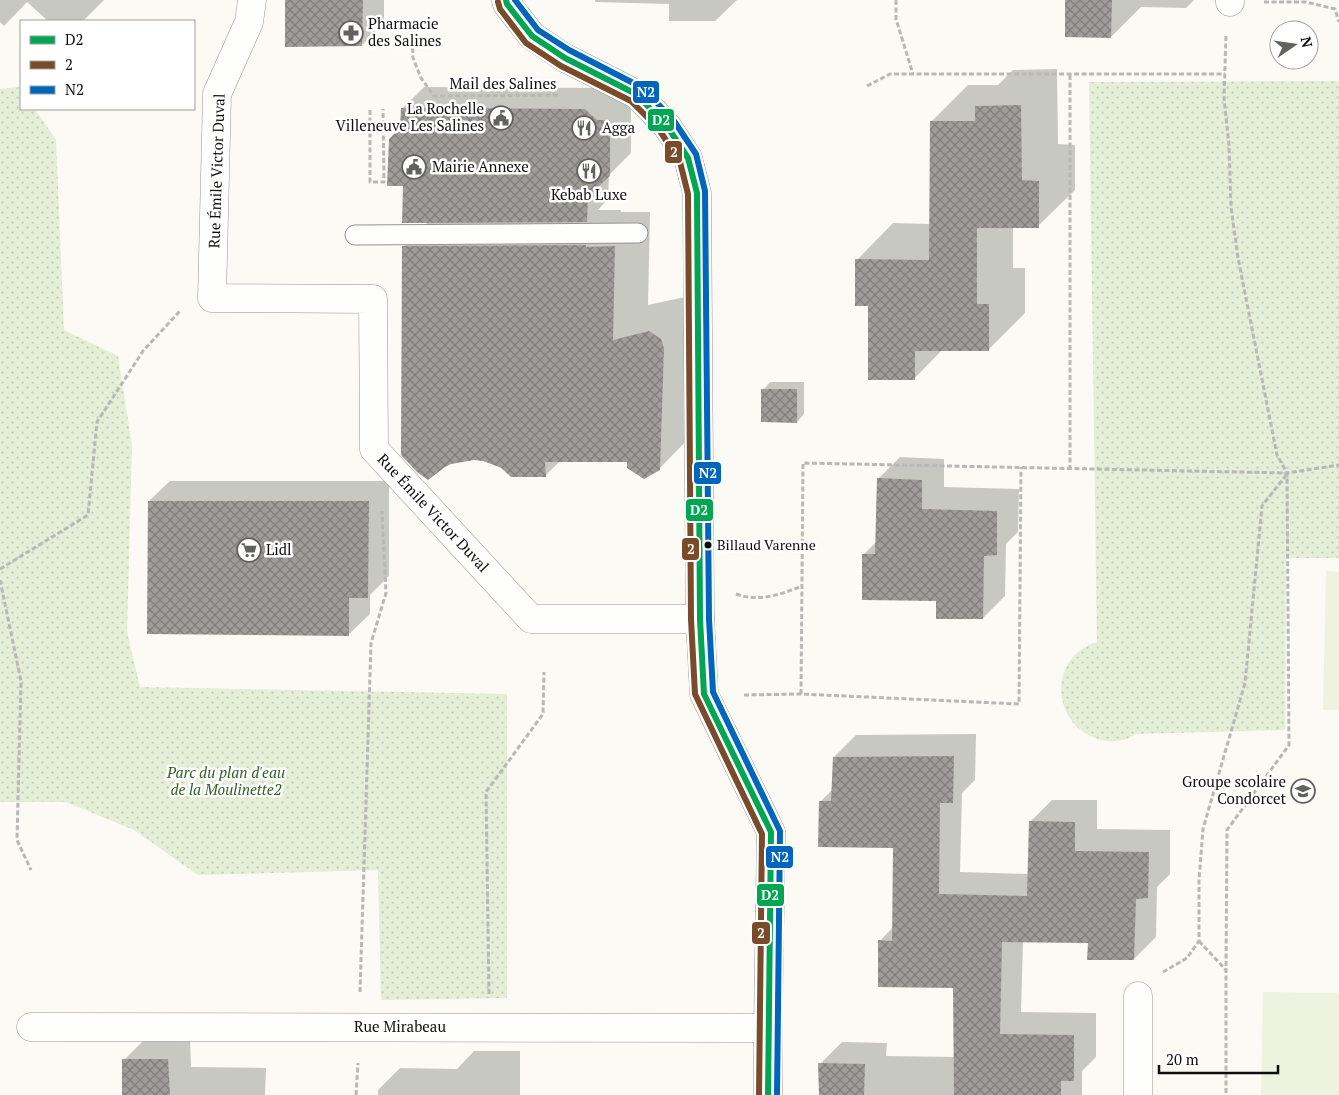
<svg xmlns="http://www.w3.org/2000/svg" width="1339" height="1095" viewBox="0 0 1339 1095" font-family="'PT Serif',serif">
  <style>
    .park { fill: url(#park-dots) }
    .pitch { fill: #eef3df }
    .shadow { fill: #0003 }
    .building { fill: url(#building-cross-hatch) }
    .lines { fill: none; stroke-linecap: round; stroke-linejoin: round }
    .service-casing { stroke: #959492; stroke-width: 21 }
    .minor-casing { stroke: #959492; stroke-width: 29 }
    .tertiary-casing { stroke: #959492; stroke-width: 29 }
    .path { stroke: #b8b8b7; stroke-width: 3; stroke-dasharray: 5 2.5; stroke-linecap: butt }
    .service { stroke: #fefefd; stroke-width: 19 }
    .minor { stroke: #fefefd; stroke-width: 28 }
    .tertiary { stroke: #fefefd; stroke-width: 28 }
    .bus-1-casing { stroke: #fff; stroke-width: 10 }
    .bus-2-casing { stroke: #fff; stroke-width: 10 }
    .bus-3-casing { stroke: #fff; stroke-width: 10 }
    .bus-1 { stroke: #00a651; stroke-width: 6 }
    .bus-2 { stroke: #7a4b2a; stroke-width: 6 }
    .bus-3 { stroke: #0065bd; stroke-width: 6 }
    .bus-dot { fill: #0e0e0e; stroke: #fff; stroke-width: 2 }
    .labels { text-anchor: middle; stroke-width: 5; stroke-linejoin: round; paint-order: stroke }
    .bus-label { font-size: 14px; fill: #0e0e0e; stroke: #fff; text-anchor: start }
    .poi-label { font-size: 15px; fill: #0e0e0e; stroke: #fff; text-anchor: start }
    .street-label { font-size: 15px; fill: #0e0e0e; stroke: #fff }
    .park-label { font-size: 15px; font-style: italic; fill: #326124; stroke: #fff }
    .line-badge { stroke: #fff; stroke-width: 2 }
    .badge-label { font-size: 14px; text-anchor: middle; font-weight: bold; fill: #fff }
  </style>
  <defs>
    <pattern id="park-dots" width="8" height="8" patternUnits="userSpaceOnUse" patternTransform="scale(1.25)"><rect width="8" height="8" fill="#e5eed6"/><path d="M2 2h.1M6 6h.1" fill="none" stroke="#c3cbb6" stroke-width="1.8" stroke-linecap="round"/></pattern>
    <pattern id="building-cross-hatch" width="8" height="8" patternUnits="userSpaceOnUse" patternTransform="scale(1.25)"><rect width="8" height="8" fill="#9f9d99"/><path d="M0 0l8 8M0 8l8-8" fill="none" stroke="#807e7b"/></pattern>
  </defs>
  <rect width="100%" height="100%" fill="#fbfaf4"/>
  <!-- park -->
  <g class="park">
    <path d="M1339,81V558H1286L1285,730L1136,734C1128,740 1117,742 1107,741C1052,733 1044,658 1097,642L1089,82Z"/>
    <path d="M21,87V109H35L56,140L64,330L118,356L132,446L127,632L140,687L507,694V998L381,1000L378,870L198,875L134,830L66,802H0V89Z"/>
  </g>
  <!-- pitch -->
  <g class="pitch">
    <path d="M1326,571L1339,572V710H1323Z"/>
    <path d="M1263,992L1339,993V1095H1261Z"/>
  </g>
  <!-- shadow -->
  <g class="shadow">
    <path d="M0,0H104L83,21H48L27,2L4,26L0,22Z"/>
    <path d="M286,0H384V23L362,45Z"/>
    <path d="M595,0H737L715,21H669V4L595,2Z"/>
    <path d="M1066,0H1194L1186,8L1141,7L1111,37Z"/>
    <path d="M1057,69L1058,144L1075,145V190L1038,226H1013V268H1025V313L988,350H942L914,379L869,305L857,260L893,223L931,224L932,121L968,85H998L1013,70Z"/>
    <path d="M424,87L607,88L631,99V153L609,175L608,199L598,210H621V212H650L648,305L685,297L694,433L659,469L628,461H560L545,476L502,467L484,460L404,246L428,222L404,185L401,129L402,109Z"/>
    <path d="M770,382H804V414L797,422L763,390Z"/>
    <path d="M900,457L944,459V487L1019,489L1018,532L1006,544L1005,596L983,618L937,600L863,555L877,541L878,479Z"/>
    <path d="M170,481H389V576L370,595V614L349,634L149,501Z"/>
    <path d="M976,734L975,780L962,793L960,872L1029,874L1030,822L1052,800H1097V829L1170,830V874L1157,887L1156,937L1134,959L1090,942L1023,941L1021,1012L1096,1013V1057L1082,1071V1095H820V1064L842,1042L887,1043L886,1056L955,1057V986L880,941L893,927L895,847L820,802L833,789L834,757L856,735Z"/>
    <path d="M190,1037L191,1067L266,1068L265,1095H123L124,1060L146,1038Z"/>
    <path d="M474,1051H520V1095H378V1090L400,1068L457,1069Z"/>
  </g>
  <!-- building -->
  <g class="building">
    <path d="M285,0H363L362,46L285,47Z"/>
    <path d="M1065,0H1112L1111,38L1065,37Z"/>
    <path d="M1021,105L1022,180L1039,181V228H977V304H989V351H915V380H868V306H855V259L929,260L930,121H975V106Z"/>
    <path d="M401,108L585,109L597,120H610V176L588,196L587,222L402,223L403,186H387L389,139L400,128Z"/>
    <path d="M586,245V247L615,246L613,340L649,331L661,339L664,348L660,470L644,479L627,468V462H545L546,477H511L501,468L494,465L483,461L474,460L451,464L445,467L428,480L417,472L401,455L402,246Z"/>
    <path d="M761,389H797V423L761,422Z"/>
    <path d="M877,478L922,480V509L997,511V555L984,556L983,619H936V601L862,600V554H875Z"/>
    <path d="M148,501H369L368,598H349V636L147,634Z"/>
    <path d="M954,756L953,803H940L939,894L1027,896L1029,821L1075,822V851L1149,852L1148,898L1136,899L1134,960H1087L1088,943L1002,942L1000,1034L1074,1035V1081H1061V1095H954L953,988L878,987V940L892,941L893,848L818,847L819,801H831L833,757Z"/>
    <path d="M122,1059H168L170,1095H122Z"/>
    <path d="M818,1063L865,1064L864,1095H819Z"/>
  </g>
  <g class="lines">
    <!-- service casing -->
    <g class="service-casing">
      <path id="service" d="M355,235L638,233"/>
    </g>
    <!-- minor casing -->
    <g class="minor-casing">
      <g id="minor">
        <path d="M252,0L249,22L217,94L212,298L373,299L374,449L531,619H700"/>
        <path d="M1230,2V0"/>
        <path d="M1138,996V1095"/>
        <path d="M31,1027L768,1028"/>
      </g>
    </g>
    <!-- tertiary casing -->
    <g class="tertiary-casing">
      <path id="tertiary" d="M506,0L507,4L532,36L565,58L636,94L653,111L667,126L688,158L697,193L700,619L704,694L771,832L768,1028V1095"/>
    </g>
    <!-- path -->
    <g class="path">
      <path d="M896,0V19L913,74"/>
      <path d="M1264,2H1306L1335,9L1339,22"/>
      <path d="M412,33L413,58L421,78L434,96L560,95"/>
      <path d="M1226,36L1224,98L1229,145L1231,207L1238,258L1277,455L1287,473L1289,745L1227,830L1226,970"/>
      <path d="M1070,75V468"/>
      <path d="M867,86L890,74H1225"/>
      <path d="M370,110V182H384L383,109"/>
      <path d="M0,569L88,515L97,422L143,351L180,311"/>
      <path d="M0,580L21,681L17,840L31,870"/>
      <path d="M736,594C758,602 780,595 802,586"/>
      <path d="M801,694L803,463L1287,473L1339,465"/>
      <path d="M744,695L801,694L1019,704L1021,467"/>
      <path d="M1199,941L1226,970V1095"/>
      <path d="M1163,972L1187,958L1199,941V880L1203,829L1245,683L1262,506L1287,474"/>
      <path d="M360,992L371,643L386,593L382,511"/>
      <path d="M489,994L486,792L543,714L544,672"/>
      <path d="M356,1095L358,1063"/>
    </g>
    <!-- service -->
    <use href="#service" class="service"/>
    <!-- minor -->
    <use href="#minor" class="minor"/>
    <!-- tertiary -->
    <use href="#tertiary" class="tertiary"/>
    <!-- bus-1 casing -->
    <g class="bus-1-casing">
      <path id="bus-1" d="M506,0L507,4L532,36L565,58L636,94L667,126L688,158L697,193L700,619L704,694L771,832L768,1095"/>
    </g>
    <!-- bus-2 casing -->
    <g class="bus-2-casing">
      <path id="bus-2" d="M498,2L500,9L526,43L561,66L631,101L647,117L660,131L680,162L688,194L691,619L695,694L762,834L759,1095"/>
    </g>
    <!-- bus-3 casing -->
    <g class="bus-3-casing">
      <path id="bus-3" d="M515,0L538,30L569,50L641,87L659,105L674,121L696,154L705,191L709,619L713,692L780,831L777,1095"/>
    </g>
    <!-- bus-1 -->
    <use href="#bus-1" class="bus-1"/>
    <!-- bus-2 -->
    <use href="#bus-2" class="bus-2"/>
    <!-- bus-3 -->
    <use href="#bus-3" class="bus-3"/>
  </g>
  <!-- icons -->
  <defs>
    <g id="pharmacy-ring" transform="scale(1.25)"><circle r="9.5" fill="#fff" stroke="#61615e" stroke-width="1.5"/><path d="M-2-6h4v4h4v4h-4v4h-4v-4h-4v-4h4Z" fill="#61615e"/></g>
    <g id="civic-ring" transform="scale(1.25)"><circle r="9.5" fill="#fff" stroke="#61615e" stroke-width="1.5"/><path d="M-.6-6.5H3V-4.5H.6V-3L4-1V1h2V6H-6V1h2V-1L-.6-3ZM-1.2 2.5V6h2.4V2.5Z" fill="#61615e"/></g>
    <g id="restaurant-ring" transform="scale(1.25)"><circle r="9.5" fill="#fff" stroke="#61615e" stroke-width="1.5"/><path d="M-5-6h1v4h1v-4h1v4h1v-4h1v5L-1.5 .5V6h-2V.5L-5-1ZM5-6V6H3V1.5H1.5Q1.5-4 5-6Z" fill="#61615e"/></g>
    <g id="supermarket-ring" transform="scale(1.25)"><circle r="9.5" fill="#fff" stroke="#61615e" stroke-width="1.5"/><path d="M-6-5.5h2.5l.6 2H6L4.5 2H-2.5L-4.4-4H-6ZM-1.5 3.2a1.3 1.3 0 1 0 .1 0ZM3 3.2a1.3 1.3 0 1 0 .1 0Z" fill="#61615e"/></g>
    <g id="school-ring" transform="scale(1.25)"><circle r="9.5" fill="#fff" stroke="#61615e" stroke-width="1.5"/><path d="M0-5L7-2L0 1L-7-2ZM-4 1L0 2.5L4 1V4Q0 6-4 4Z" fill="#61615e"/></g>
  </defs>
  <g fill-rule="evenodd">
    <use href="#pharmacy-ring" x="351" y="33"/>
    <use href="#civic-ring" x="501" y="118"/>
    <use href="#restaurant-ring" x="584" y="128"/>
    <use href="#civic-ring" x="414" y="167"/>
    <use href="#restaurant-ring" x="589" y="171"/>
    <use href="#supermarket-ring" x="249" y="550"/>
    <use href="#school-ring" x="1303" y="791"/>
  </g>
  <!-- markers -->
  <circle class="bus-dot" cx="708" cy="545" r="4.5"/>
  <g class="labels">
    <!-- bus labels -->
    <g class="bus-label">
      <text x="717" y="550">Billaud Varenne</text>
    </g>
    <!-- poi labels -->
    <g class="poi-label">
      <text x="368" y="29">Pharmacie<tspan x="368" dy="17">des Salines</tspan></text>
      <text x="484" y="114" text-anchor="end">La Rochelle<tspan x="484" dy="17">Villeneuve Les Salines</tspan></text>
      <text x="602" y="133">Agga</text>
      <text x="432" y="172">Mairie Annexe</text>
      <text x="589" y="200" text-anchor="middle">Kebab Luxe</text>
      <text x="266" y="555">Lidl</text>
      <text x="1286" y="787" text-anchor="end">Groupe scolaire<tspan x="1286" dy="17">Condorcet</tspan></text>
    </g>
    <!-- street labels -->
    <g class="street-label">
      <text x="503" y="89">Mail des Salines</text>
      <text transform="translate(217 171) rotate(-88)" y="5">Rue Émile Victor Duval</text>
      <text transform="translate(433 513) rotate(47)" y="5">Rue Émile Victor Duval</text>
      <text x="400" y="1032">Rue Mirabeau</text>
    </g>
    <!-- park labels -->
    <g class="park-label">
      <text x="226" y="778">Parc du plan d'eau<tspan x="226" dy="17">de la Moulinette2</tspan></text>
    </g>
  </g>
  <g class="line-badge">
    <rect x="632" y="80" width="28" height="24" rx="5" fill="#0065bd"/>
    <rect x="647" y="108" width="28" height="24" rx="5" fill="#00a651"/>
    <rect x="664" y="140" width="19" height="24" rx="5" fill="#7a4b2a"/>
    <rect x="693" y="461" width="29" height="24" rx="5" fill="#0065bd"/>
    <rect x="685" y="498" width="29" height="24" rx="5" fill="#00a651"/>
    <rect x="681" y="537" width="19" height="24" rx="5" fill="#7a4b2a"/>
    <rect x="765" y="845" width="29" height="24" rx="5" fill="#0065bd"/>
    <rect x="756" y="883" width="29" height="24" rx="5" fill="#00a651"/>
    <rect x="751" y="921" width="20" height="24" rx="5" fill="#7a4b2a"/>
  </g>
  <g class="badge-label">
    <text x="646" y="97">N2</text>
    <text x="661" y="125">D2</text>
    <text x="674" y="157">2</text>
    <text x="708" y="478">N2</text>
    <text x="699" y="515">D2</text>
    <text x="691" y="554">2</text>
    <text x="780" y="862">N2</text>
    <text x="770" y="900">D2</text>
    <text x="761" y="938">2</text>
  </g>
  <!-- legend -->
  <rect x="20" y="20" width="175" height="90" fill="#ffffff" stroke="#9f9f9f"/>
  <rect x="30" y="36" width="25" height="8" fill="#00a651" stroke="#9f9f9f"/>
  <text x="65" y="45" font-size="15" fill="#0e0e0e">D2</text>
  <rect x="30" y="61" width="25" height="8" fill="#7a4b2a" stroke="#9f9f9f"/>
  <text x="65" y="70" font-size="15" fill="#0e0e0e">2</text>
  <rect x="30" y="86" width="25" height="8" fill="#0065bd" stroke="#9f9f9f"/>
  <text x="65" y="95" font-size="15" fill="#0e0e0e">N2</text>
  <!-- north arrow -->
  <g transform="translate(1294 45) rotate(77)"><circle r="24" fill="#ffffff" stroke="#9f9f9f"/>
  <path d="M0-4L9 19L0 12L-9 19Z" fill="#61615e"/>
  <text y="-8" font-size="14" font-weight="bold" text-anchor="middle" fill="#0e0e0e">N</text>
  </g>
  <!-- scale -->
  <path d="M1159 1065v8h119v-8" fill="none" stroke="#0e0e0e" stroke-width="2.5"/>
  <text x="1166" y="1065" font-size="15" fill="#0e0e0e" stroke="#ffffff" stroke-width="4" paint-order="stroke">20 m</text>
</svg>
